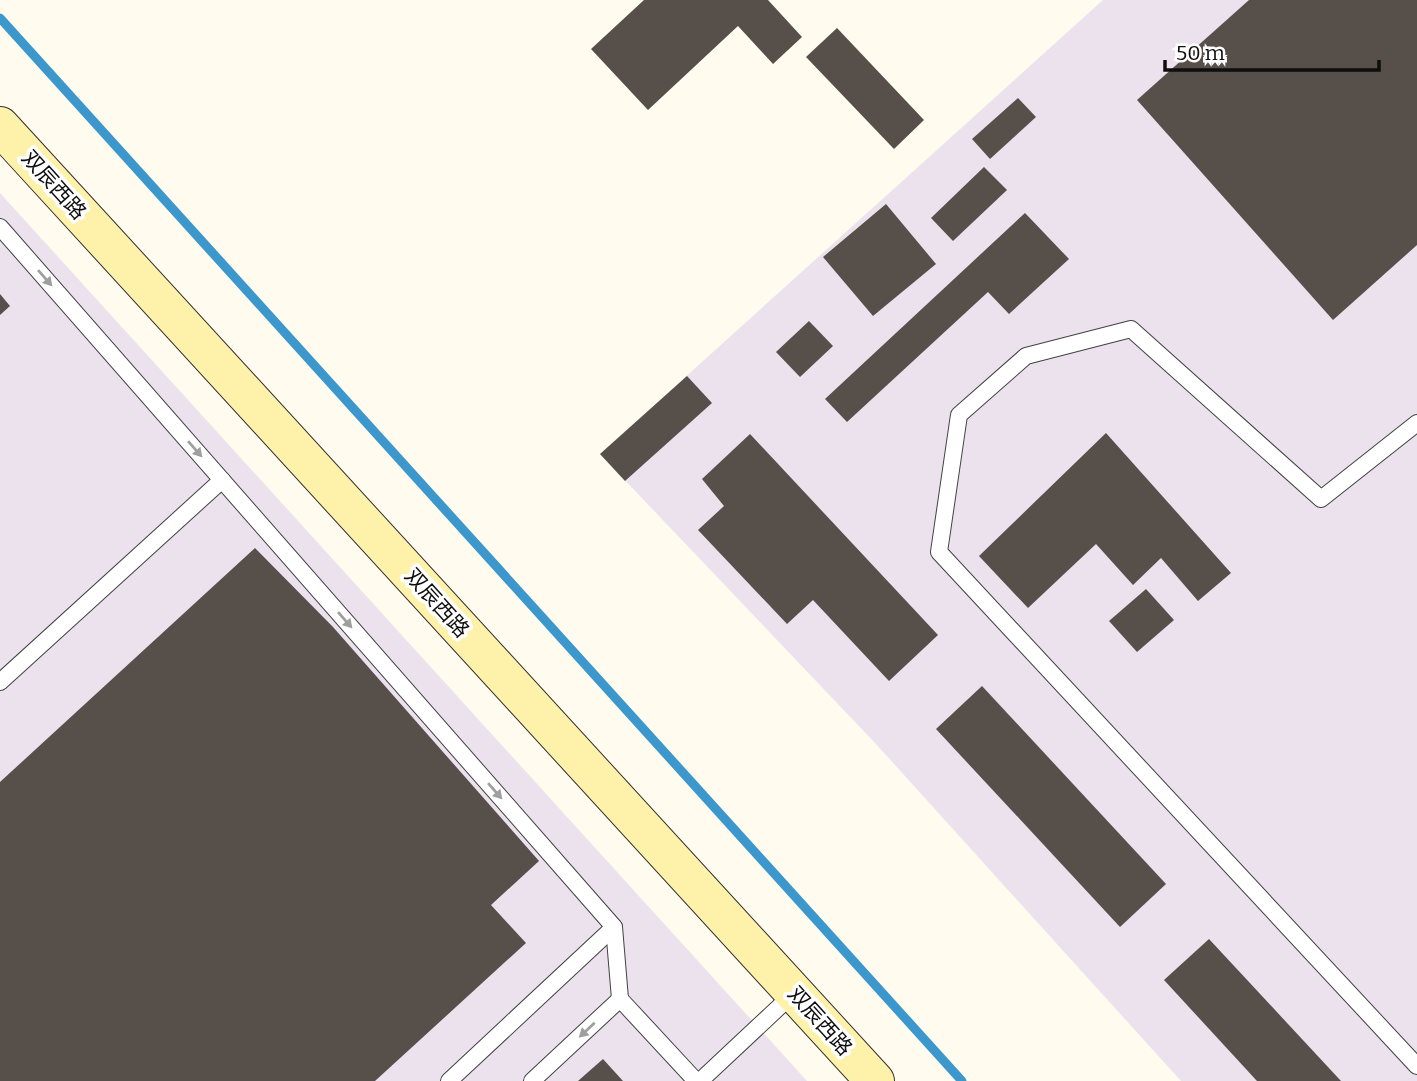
<svg xmlns="http://www.w3.org/2000/svg" width="1417" height="1081" viewBox="0 0 1417 1081" font-family="Bitter,'Noto Sans SC',serif">
  <style>
    .industrial { fill: #ebe2ed }
    .lines { fill: none; stroke-linecap: round; stroke-linejoin: round }
    .stream { stroke: #3c97cc; stroke-width: 9 }
    .building { fill: #574f4a }
    .lane-casing { stroke: #414141; stroke-width: 18 }
    .secondary-casing { stroke: #303030; stroke-width: 40 }
    .lane { stroke: #fff; stroke-width: 16 }
    .secondary { stroke: #fef2ab; stroke-width: 38 }
    .oneway { fill: #9f9f9f }
    .labels { text-anchor: middle; stroke-width: 7; stroke-linejoin: round; paint-order: stroke }
    .street-label { font-size: 21px; fill: #0e0e0e; stroke: #fff }
  </style>
  <rect width="100%" height="100%" fill="#fffbef"/>
  <!-- industrial -->
  <g class="industrial">
    <path d="M1103,0H1417V1081H1181L876,744L600,454Z"/>
    <path d="M0,193L807,1081H0Z"/>
  </g>
  <g class="lines">
    <!-- stream -->
    <path class="stream" d="M0,18L962,1081"/>
  </g>
  <!-- building -->
  <g class="building">
    <path d="M644,0H768L802,37L773,64L738,26L648,110L591,49Z"/>
    <path d="M1249,0H1417V245L1333,320L1137,100Z"/>
    <path d="M837,28L924,120L894,149L806,57Z"/>
    <path d="M1018,98L1036,117L990,159L972,139Z"/>
    <path d="M984,167L1007,190L953,241L931,218Z"/>
    <path d="M886,204L936,264L873,316L823,257Z"/>
    <path d="M1025,213L1069,259L1009,314L988,292L847,422L825,399Z"/>
    <path d="M0,294L10,306L0,315Z"/>
    <path d="M809,321L833,346L800,377L776,352Z"/>
    <path d="M687,376L712,403L625,481L600,454Z"/>
    <path d="M1106,433L1231,573L1198,601L1161,558L1133,585L1096,544L1028,608L979,556Z"/>
    <path d="M750,434L938,635L889,681L813,600L787,624L698,530L724,506L702,479Z"/>
    <path d="M255,548L333,627L539,861L491,905L526,943L375,1081H0V782Z"/>
    <path d="M1146,589L1174,620L1137,652L1109,621Z"/>
    <path d="M982,686L1166,884L1120,927L936,729Z"/>
    <path d="M1209,939L1341,1081H1257L1164,980Z"/>
    <path d="M603,1059L623,1081H578Z"/>
  </g>
  <g class="lines">
    <!-- lane casing -->
    <g class="lane-casing">
      <g id="lane">
        <path d="M0,227L614,927L449,1081"/>
        <path d="M1417,423L1321,499L1131,329L1026,356L959,415L939,552L1417,1066"/>
        <path d="M0,682L222,480"/>
        <path d="M620,999L696,1081"/>
        <path d="M532,1081L620,999L614,927"/>
        <path d="M700,1081L794,993"/>
      </g>
    </g>
    <!-- secondary casing -->
    <g class="secondary-casing">
      <path id="secondary" d="M0,126L875,1081"/>
    </g>
    <!-- lane -->
    <use href="#lane" class="lane"/>
    <!-- secondary -->
    <use href="#secondary" class="secondary"/>
  </g>
  <!-- one-way arrows -->
  <defs><path id="oneway-solid" d="M-6-.8H1V-3.2L6.5 0L1 3.2V.8H-6Z" transform="scale(1.75)"/></defs>
  <g class="oneway">
    <use href="#oneway-solid" transform="translate(45 278) rotate(49)"/>
    <use href="#oneway-solid" transform="translate(195 449) rotate(49)"/>
    <use href="#oneway-solid" transform="translate(345 620) rotate(49)"/>
    <use href="#oneway-solid" transform="translate(495 791) rotate(49)"/>
    <use href="#oneway-solid" transform="translate(587 1030) rotate(137)"/>
  </g>
  <g class="labels">
    <!-- street labels -->
    <g class="street-label">
      <text transform="translate(54 185) rotate(48)" y="7">双辰西路</text>
      <text transform="translate(437 603) rotate(48)" y="7">双辰西路</text>
      <text transform="translate(820 1021) rotate(48)" y="7">双辰西路</text>
    </g>
  </g>
  <!-- scale -->
  <path d="M1165 60v10h214v-10" fill="none" stroke="#0e0e0e" stroke-width="3.5"/>
  <text x="1176" y="60" font-size="21" fill="#0e0e0e" stroke="#ffffff" stroke-width="5" paint-order="stroke">50 m</text>
</svg>
